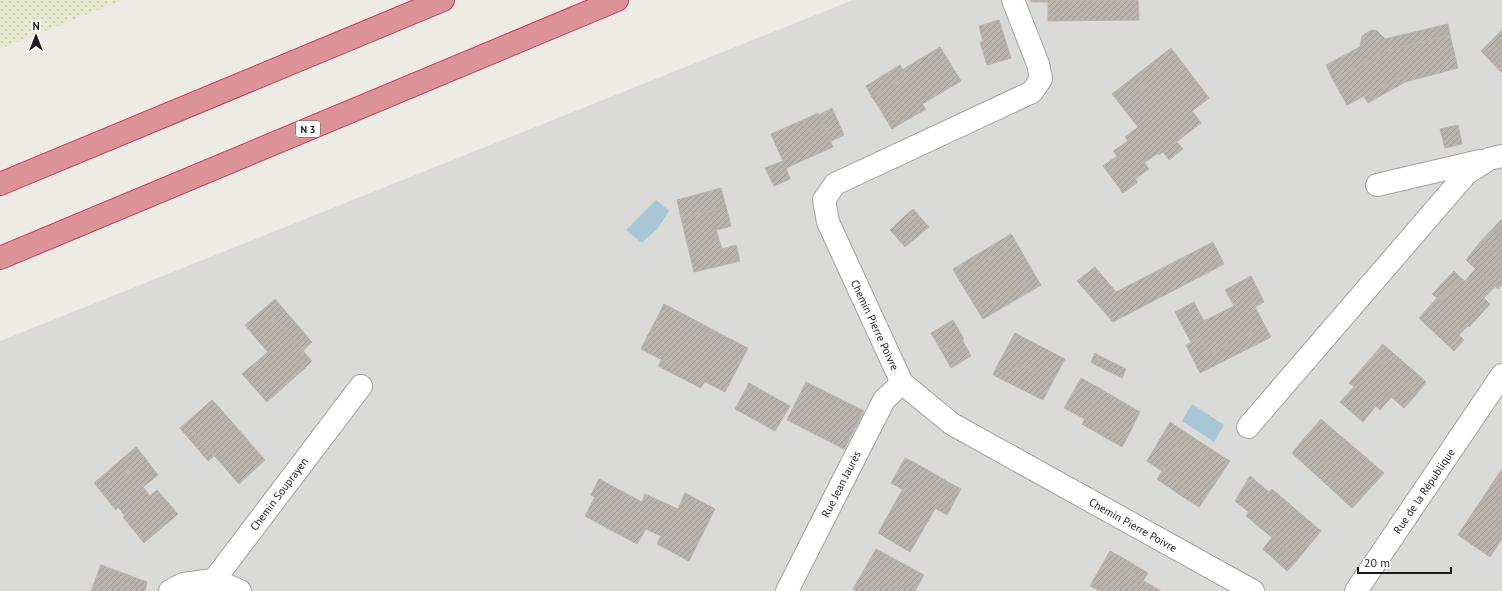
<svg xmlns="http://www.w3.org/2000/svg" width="1502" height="591" viewBox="0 0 1502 591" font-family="'PT Sans',sans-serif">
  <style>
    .residential { fill: #dadad9 }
    .farmland { fill: url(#farmland-dots) }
    .water { fill: #a8c6d5 }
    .building { fill: url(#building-hatch); stroke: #bcb3a8 }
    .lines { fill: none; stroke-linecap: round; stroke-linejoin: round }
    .minor-casing { stroke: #a0a0a0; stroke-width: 24 }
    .highway-casing { stroke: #c33857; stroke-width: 24 }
    .minor { stroke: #fff; stroke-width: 22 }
    .highway { stroke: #dc9398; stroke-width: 22 }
    .labels { text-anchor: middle; stroke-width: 3; stroke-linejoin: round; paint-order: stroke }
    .shield { fill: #fff; stroke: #606060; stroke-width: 1 }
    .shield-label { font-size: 10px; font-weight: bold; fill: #1c1c1c }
    .street-label { font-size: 11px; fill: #1c1c1c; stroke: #fff }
  </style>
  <defs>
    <pattern id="farmland-dots" width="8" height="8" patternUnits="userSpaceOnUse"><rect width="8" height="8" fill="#e5e9d0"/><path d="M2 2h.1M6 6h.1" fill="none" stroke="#c4c7b2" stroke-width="1.8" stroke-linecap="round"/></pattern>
    <pattern id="building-hatch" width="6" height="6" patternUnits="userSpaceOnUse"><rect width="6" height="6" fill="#b9b3ad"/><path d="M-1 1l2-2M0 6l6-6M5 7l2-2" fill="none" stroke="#9e9994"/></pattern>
  </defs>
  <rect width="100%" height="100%" fill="#edebe3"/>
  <!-- residential -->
  <path class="residential" d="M853,0H1502V591H0V341Z"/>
  <!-- farmland -->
  <path class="farmland" d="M0,0H123L0,49Z"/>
  <!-- water -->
  <g class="water">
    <path d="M656,200L669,211L658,228L642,243L626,230Z"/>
    <path d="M1192,404L1224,425L1214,442L1182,421Z"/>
  </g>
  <!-- building -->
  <g class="building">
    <path d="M1031,0H1138L1139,20L1048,21V2H1031Z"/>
    <path d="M999,20L1011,58L987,65L980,42H983L979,26Z"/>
    <path d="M1448,24L1450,35L1387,51L1333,80L1326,65L1360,47L1362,36L1371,30L1377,31L1385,39Z"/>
    <path d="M1502,30V73L1481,51Z"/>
    <path d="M1450,35L1458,68L1405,82L1402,76L1347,105L1333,80L1387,51Z"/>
    <path d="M940,47L961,81L922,104L926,109L898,125L889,110L883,114L872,97L906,76L902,70Z"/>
    <path d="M1171,48L1209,98L1192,111L1201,123L1159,155L1158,153L1144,163L1149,169L1135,179L1138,182L1123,193L1109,174L1123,163L1113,151L1128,141L1125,137L1138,127L1112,94L1130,80L1138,91L1161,73L1153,62Z"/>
    <path d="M1153,62L1161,73L1138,91L1130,80Z"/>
    <path d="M900,65L906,76L872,97L866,86Z"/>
    <path d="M1402,76L1405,82L1368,103L1364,97Z"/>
    <path d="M832,108L844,135L831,141L819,115Z"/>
    <path d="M889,110L898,125L892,129L883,114Z"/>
    <path d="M818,113L824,125L807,133L803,120Z"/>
    <path d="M803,120L807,133L824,125L833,147L786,168L790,179L774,186L765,168L783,161L771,134Z"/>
    <path d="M1458,125L1462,144L1445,148L1440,129Z"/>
    <path d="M1177,142L1183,149L1169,160L1163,152Z"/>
    <path d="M1117,156L1123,163L1109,174L1103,166Z"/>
    <path d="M721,188L726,207L681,218L677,200Z"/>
    <path d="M726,207L731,226L716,230L722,249L736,245L740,261L694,272L681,218Z"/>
    <path d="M913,209L929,227L924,231L908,213Z"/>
    <path d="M908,213L924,231L905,247L890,230Z"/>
    <path d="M1502,219V260L1481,241Z"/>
    <path d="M1011,234L1016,242L958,278L953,269Z"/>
    <path d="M1481,241L1502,260V285L1498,289L1466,260Z"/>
    <path d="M1016,242L1036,277L978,311L958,278Z"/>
    <path d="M1213,242L1224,264L1113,322L1077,281L1095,267L1116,292Z"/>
    <path d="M1476,268L1496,286L1484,298L1490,304L1469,327L1468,326L1459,335L1464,340L1454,351L1425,324L1443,304L1439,301L1461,278L1465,281Z"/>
    <path d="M1454,271L1461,278L1439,301L1443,304L1425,324L1419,318L1437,298L1432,294Z"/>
    <path d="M1251,276L1260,294L1251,299L1265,326L1208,355L1200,338L1191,342L1175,312L1194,302L1204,321L1234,306L1225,290Z"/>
    <path d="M1036,277L1041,285L983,319L978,311Z"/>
    <path d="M1260,294L1264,302L1255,307L1251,299Z"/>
    <path d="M275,299L312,342L303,351L275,319L254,336L245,325Z"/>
    <path d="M664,304L706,326L703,331L709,335L715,331L748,348L725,392L641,349L649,333L660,329L656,320Z"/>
    <path d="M275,319L303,351L295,357L305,368L267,402L242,374L268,352L254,336Z"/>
    <path d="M656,320L660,329L649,333Z"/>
    <path d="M953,320L964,339L942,352L931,333Z"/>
    <path d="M706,326L715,331L709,335L703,331Z"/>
    <path d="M1265,326L1271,337L1200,373L1186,345L1200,338L1208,355Z"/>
    <path d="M1015,333L1065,359L1053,381L1020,364L1013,377L996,368Z"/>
    <path d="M962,340L971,356L951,368L942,352Z"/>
    <path d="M1383,344L1392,352L1381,365L1372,357Z"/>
    <path d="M303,351L312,361L305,368L295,357Z"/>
    <path d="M1392,352L1414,371L1380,410L1376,406L1363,422L1340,402L1354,387L1349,383L1372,357L1381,365Z"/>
    <path d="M1095,353L1100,356L1096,365L1091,362Z"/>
    <path d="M1100,356L1126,369L1122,378L1096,365Z"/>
    <path d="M662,359L705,381L701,388L658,366Z"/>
    <path d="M1020,364L1053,381L1043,400L993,375L996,368L1013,377Z"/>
    <path d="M1414,371L1426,382L1416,395L1403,383Z"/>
    <path d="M1081,378L1099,388L1085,419L1064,408Z"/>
    <path d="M806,382L864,411L844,449L787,420Z"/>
    <path d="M749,383L790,406L775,431L735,409Z"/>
    <path d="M1403,383L1416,395L1404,408L1391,397Z"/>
    <path d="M1099,388L1140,412L1126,440L1105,427L1103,430L1085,419Z"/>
    <path d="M212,400L217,405L191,429L214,456L208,461L180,428Z"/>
    <path d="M217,405L265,460L239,484L191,429Z"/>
    <path d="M1085,419L1103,430L1105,427L1126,440L1122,447L1082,424Z"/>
    <path d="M1321,419L1384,473L1356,504L1342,492L1346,489L1321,468L1326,463L1301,442Z"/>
    <path d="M1170,422L1214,451L1209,458L1166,429Z"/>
    <path d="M1166,429L1183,440L1162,471L1147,461Z"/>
    <path d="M1183,440L1209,458L1214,451L1230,461L1199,507L1180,495L1186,486L1162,471Z"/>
    <path d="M1301,442L1326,463L1321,468L1346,489L1342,492L1356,504L1352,508L1292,453Z"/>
    <path d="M136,447L145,458L117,481L108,471Z"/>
    <path d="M145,458L158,475L143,487L150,496L157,490L178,514L144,543L123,517L125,516L118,507L116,510L94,483L108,471L117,481Z"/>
    <path d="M905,458L917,464L902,489L891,483Z"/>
    <path d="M917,464L950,483L910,552L878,533Z"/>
    <path d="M1502,469V539L1490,557L1458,535Z"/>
    <path d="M1162,471L1186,486L1180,495L1157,479Z"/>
    <path d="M1250,476L1269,492L1272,489L1321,531L1298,559L1246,516L1249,512L1235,501Z"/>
    <path d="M599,479L642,502L645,494L678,509L685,493L715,509L689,561L657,544L661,536L646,529L637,544L585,516L595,497L591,495Z"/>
    <path d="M950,483L961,489L947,515L935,508Z"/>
    <path d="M1272,537L1298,559L1287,571L1263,549Z"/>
    <path d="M876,549L924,575L915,591H856L853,589Z"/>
    <path d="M1110,551L1123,558L1118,566L1161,591H1099L1090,586Z"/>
    <path d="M1123,558L1148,573L1143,581L1118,566Z"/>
    <path d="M101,565L147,582L145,591H91Z"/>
  </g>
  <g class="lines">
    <!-- minor casing -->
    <g class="minor-casing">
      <g id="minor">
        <path d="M1013,0L1038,64L1041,79L1032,92L835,184L824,200L828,222L902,383L952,424L1253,591"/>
        <path d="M1377,185L1480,161"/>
        <path d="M1248,427L1466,174L1489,159L1502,156"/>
        <path d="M214,580L361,386"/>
        <path d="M214,580L240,591"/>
        <path d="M170,591L183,584L214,580"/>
        <path d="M787,591L884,400L902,383"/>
        <path d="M1356,591L1502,375"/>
      </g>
    </g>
    <!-- highway casing -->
    <g class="highway-casing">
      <g id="highway">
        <path d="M0,184L443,0"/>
        <path d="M0,258L617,0"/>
      </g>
    </g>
    <!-- minor -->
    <use href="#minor" class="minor"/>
    <!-- highway -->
    <use href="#highway" class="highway"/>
  </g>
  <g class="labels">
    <!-- shield labels -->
    <rect class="shield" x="296" y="121" width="24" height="16" rx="3"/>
    <g class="shield-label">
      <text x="308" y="133">N 3</text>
    </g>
    <!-- street labels -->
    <g class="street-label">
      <text transform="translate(875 325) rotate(65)" y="4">Chemin Pierre Poivre</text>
      <text transform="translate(841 484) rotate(-63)" y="4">Rue Jean Jaurès</text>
      <text transform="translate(1424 491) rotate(-56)" y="4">Rue de la République</text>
      <text transform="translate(279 494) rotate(-53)" y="4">Chemin Souprayen</text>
      <text transform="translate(1133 525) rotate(29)" y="4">Chemin Pierre Poivre</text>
    </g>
  </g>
  <!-- north arrow -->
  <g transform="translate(36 36)" stroke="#ffffff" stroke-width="3" paint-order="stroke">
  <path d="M0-3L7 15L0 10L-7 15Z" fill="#1c1c1c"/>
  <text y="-6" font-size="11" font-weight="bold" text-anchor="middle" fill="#1c1c1c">N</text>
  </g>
  <!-- scale -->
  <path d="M1358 567v6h93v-6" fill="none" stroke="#1c1c1c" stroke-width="2"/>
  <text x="1364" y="567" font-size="12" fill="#1c1c1c" stroke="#ffffff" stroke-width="3" paint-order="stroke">20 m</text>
</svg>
